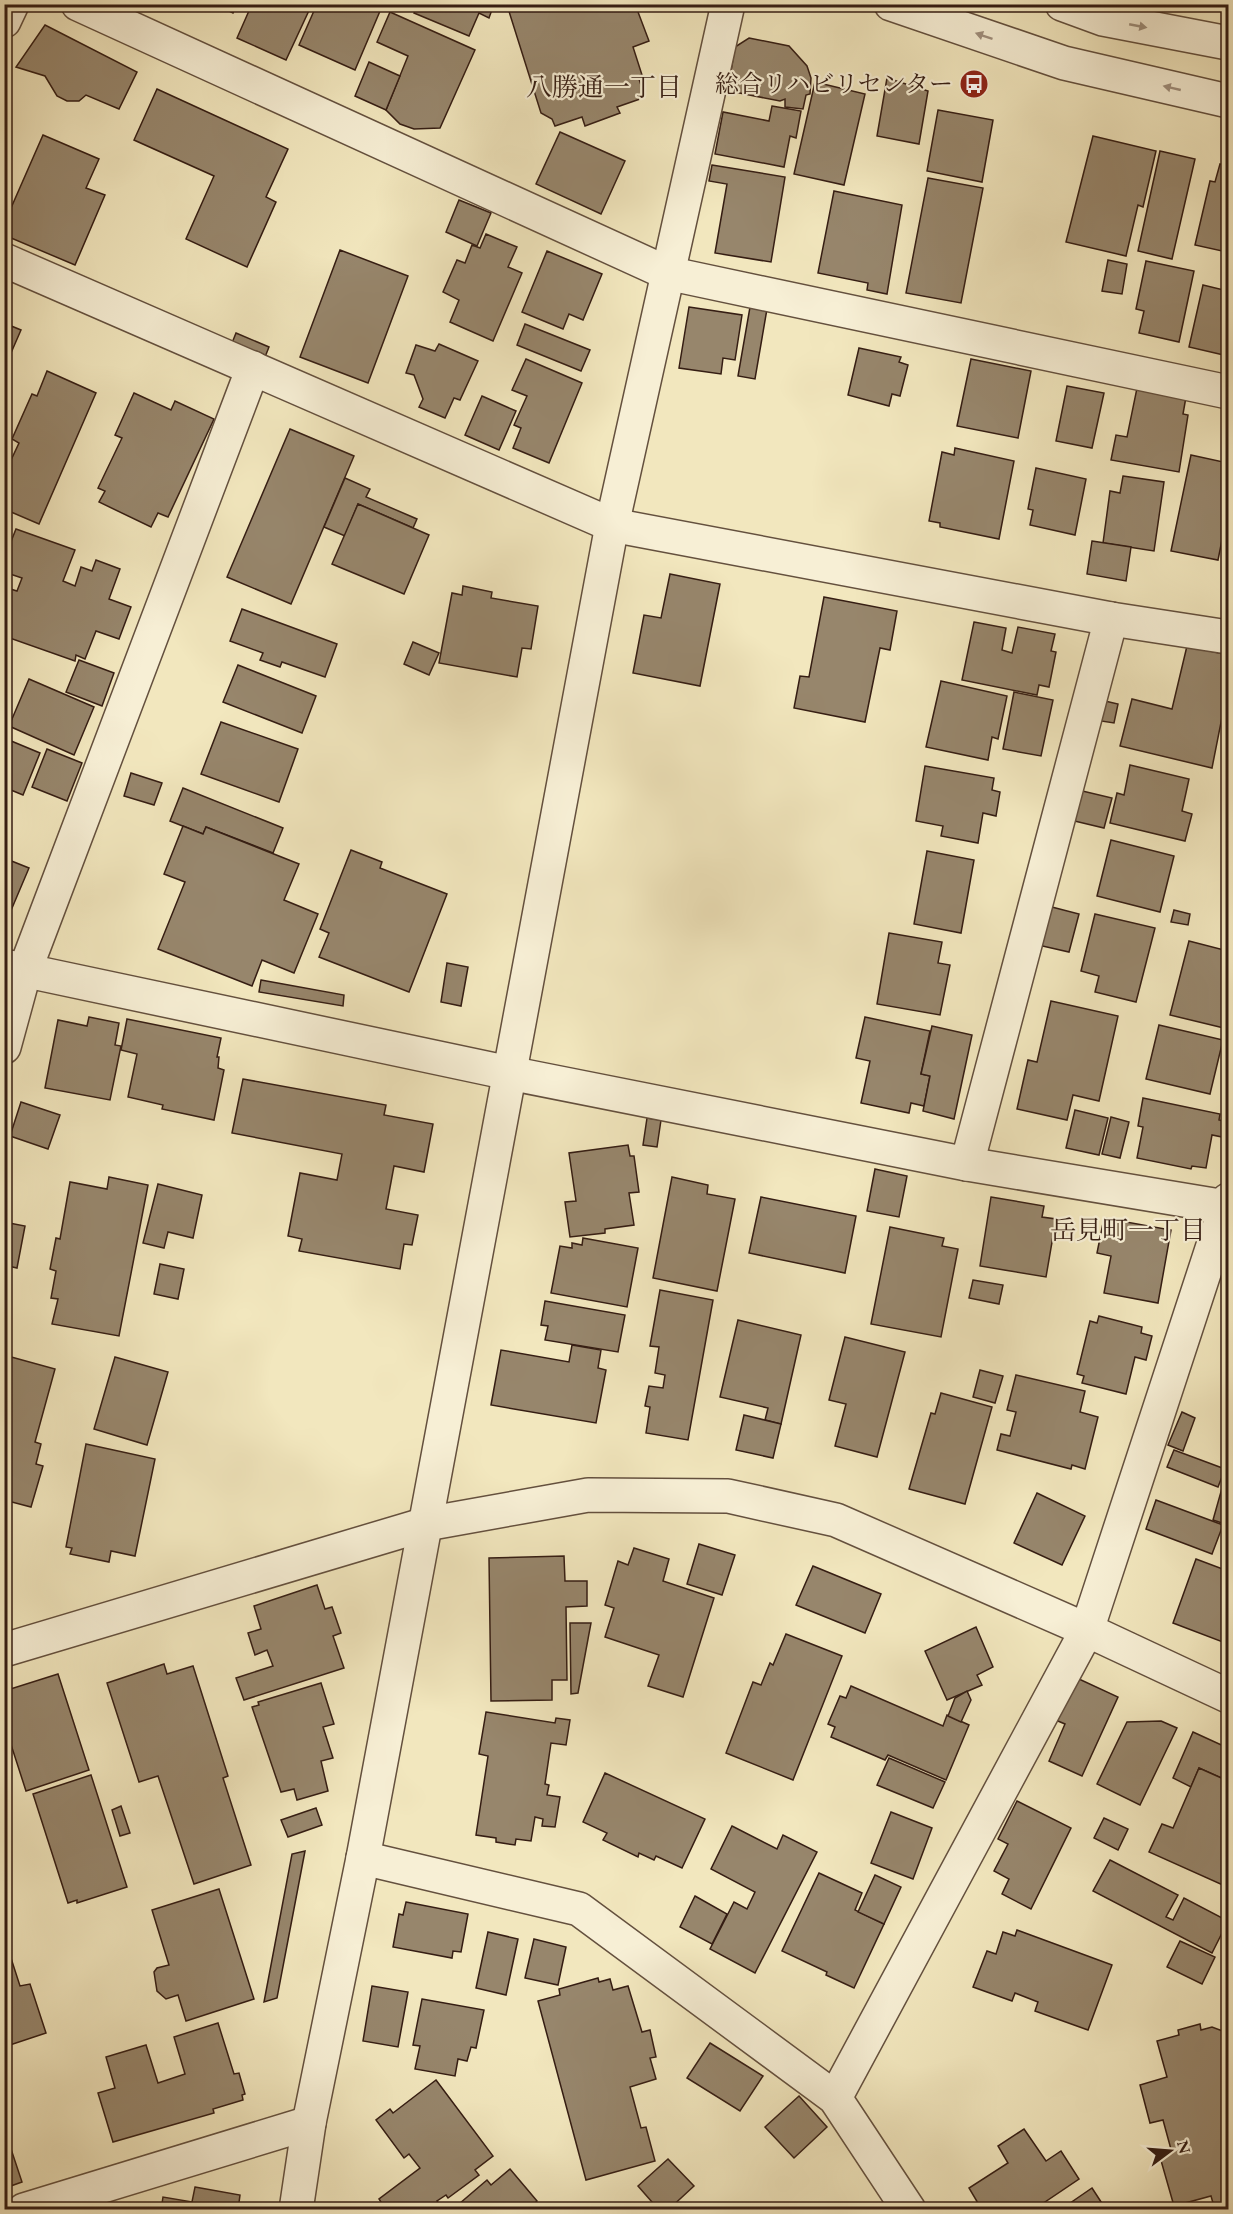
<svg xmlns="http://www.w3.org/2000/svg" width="1233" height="2214" viewBox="0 0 1233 2214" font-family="'EB Garamond','Noto Serif JP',serif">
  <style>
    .building { fill: #97866c; stroke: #351d13; stroke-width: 1.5 }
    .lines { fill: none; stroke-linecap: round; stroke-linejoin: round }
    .minor-casing { stroke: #64503e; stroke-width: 36 }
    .minor { stroke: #f7efd5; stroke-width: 33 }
    .oneway { fill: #a0907e }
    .labels { text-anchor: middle; stroke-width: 4.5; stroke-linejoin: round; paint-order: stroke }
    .poi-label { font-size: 24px; fill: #351d13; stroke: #f7efd5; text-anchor: end }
    .neighbourhood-label { font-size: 26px; fill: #351d13; stroke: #f7efd5 }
  </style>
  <rect width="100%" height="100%" fill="#f2e7be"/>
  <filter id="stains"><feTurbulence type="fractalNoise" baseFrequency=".00333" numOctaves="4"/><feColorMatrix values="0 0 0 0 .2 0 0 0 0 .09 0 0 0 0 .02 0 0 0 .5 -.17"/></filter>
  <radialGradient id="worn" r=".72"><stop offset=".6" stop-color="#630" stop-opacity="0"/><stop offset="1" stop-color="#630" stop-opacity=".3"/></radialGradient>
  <!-- building -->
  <g class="building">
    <path d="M215,4H237L233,13Z"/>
    <path d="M252,4H312L286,60L237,38Z"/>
    <path d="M317,4H383L355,70L299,45Z"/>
    <path d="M417,4H494L489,18L479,13L469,36L414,13Z"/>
    <path d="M635,4L649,41L633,47L642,75L638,76L644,94L639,96L640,99L617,107L620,113L585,126L582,117L555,126L552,119L541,113L507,5Z"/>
    <path d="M390,12L475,50L440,128L414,129L400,124L386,110L408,56L377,42Z"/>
    <path d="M45,25L137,72L119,109L86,95L79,101H67L57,96L45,76L16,67Z"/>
    <path d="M749,38L789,46L807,66L811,78L810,94L806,95L803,109L785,107V99L780,101L734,92L735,86L729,83L735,47Z"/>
    <path d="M369,62L400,76L386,110L355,96Z"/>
    <path d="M887,78L928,91L919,144L877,136Z"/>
    <path d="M815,82L865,94L844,185L794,174Z"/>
    <path d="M157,89L288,149L266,197L276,202L247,267L186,239L214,176L134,140Z"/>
    <path d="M772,106L801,111L796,138L790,136L784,167L715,154L723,112L769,121Z"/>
    <path d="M938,110L993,120L982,182L927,171Z"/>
    <path d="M560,132L625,161L601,214L536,184Z"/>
    <path d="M43,135L99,159L86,188L105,195L75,265L4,235V224Z"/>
    <path d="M1093,136L1156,151L1143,207L1138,205L1126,256L1066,242Z"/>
    <path d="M1160,151L1195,159L1172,259L1138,251Z"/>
    <path d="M1220,164L1228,166V270L1223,269L1227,252L1195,245L1210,181L1215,182Z"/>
    <path d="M712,165L785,177L771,262L715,253L727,184L709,181Z"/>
    <path d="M928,178L983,188L961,303L906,293Z"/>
    <path d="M834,191L902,205L887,294L867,290L868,283L818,273Z"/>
    <path d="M459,200L491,213L477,246L446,232Z"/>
    <path d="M486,234L517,247L508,267L522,273L493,341L450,322L459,300L443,292L457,260L465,263L472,245L480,248Z"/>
    <path d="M340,250L408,276L368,383L300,357Z"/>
    <path d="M547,251L602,274L583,320L569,314L563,329L522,312Z"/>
    <path d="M1108,260L1127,264L1122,294L1102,291Z"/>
    <path d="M1146,261L1194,271L1179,342L1139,333L1144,311L1136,309Z"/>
    <path d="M1203,285L1228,291V356L1189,347Z"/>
    <path d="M689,307L742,315L735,360L723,358L721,374L679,368Z"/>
    <path d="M750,307L767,309L755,379L738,376Z"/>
    <path d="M4,323L21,330L4,369Z"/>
    <path d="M525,324L590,350L581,371L517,345Z"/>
    <path d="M236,333L269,347L265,357L232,343Z"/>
    <path d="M439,344L478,361L460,400L454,398L445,418L419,407L423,399L414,375L406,373L416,345L435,351Z"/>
    <path d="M859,348L901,357L899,362L908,365L900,396L892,394L889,406L848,395Z"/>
    <path d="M526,359L582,383L549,463L513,448L521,428L514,425L527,396L512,390Z"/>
    <path d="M971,359L1031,371L1018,438L957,426Z"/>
    <path d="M47,371L96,393L39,524L4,509V475L19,443L12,439L32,394L37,396Z"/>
    <path d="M1067,386L1104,393L1092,448L1056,441Z"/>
    <path d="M1137,388L1186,397L1183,414L1188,415L1179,472L1111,460L1116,435L1127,437Z"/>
    <path d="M134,393L171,410L175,401L214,419L168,517L158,513L151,527L99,502L105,491L98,488L122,438L115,435Z"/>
    <path d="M482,396L516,411L499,450L465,435Z"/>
    <path d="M290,429L354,456L291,604L227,577Z"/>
    <path d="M955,448L1014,461L999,539L940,527V523L929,521L942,452L954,455Z"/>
    <path d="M1191,455L1228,463V510L1218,560L1171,551Z"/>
    <path d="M1036,468L1086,479L1075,535L1030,525L1033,510L1028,509Z"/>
    <path d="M1123,476L1164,482L1154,551L1103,543L1110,491L1120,493Z"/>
    <path d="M345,478L370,489L366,497L417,519L413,528L358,504L345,536L324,527Z"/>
    <path d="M358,504L429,535L404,594L332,564Z"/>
    <path d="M16,529L75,550L63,581L75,586L81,567L92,571L96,560L120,569L109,599L131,607L119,639L96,631L85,659L76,655L75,661L4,636V587L17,591L22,578L4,572V559Z"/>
    <path d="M1092,541L1131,547L1126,581L1087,574Z"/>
    <path d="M670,574L720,584L700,686L633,673L644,615L661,618Z"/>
    <path d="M463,586L492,592L491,598L538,606L531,649L522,648L517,677L439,663L452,593L462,595Z"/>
    <path d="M824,597L897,611L890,650L880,648L865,722L794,708L800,676L809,677Z"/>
    <path d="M242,609L337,644L325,677L282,662L280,667L260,660L263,653L230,641Z"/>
    <path d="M974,622L1006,628L1002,650L1012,653L1018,627L1055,634L1051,651L1056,652L1049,687L1039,685L1037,695L962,680Z"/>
    <path d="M413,642L439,653L429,675L404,664Z"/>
    <path d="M1187,646L1228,655V687L1212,768L1120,746L1132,699L1172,709Z"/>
    <path d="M79,660L114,673L102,706L66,692Z"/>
    <path d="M238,665L316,696L302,733L223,702Z"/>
    <path d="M29,679L94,707L74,755L9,726Z"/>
    <path d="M941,681L1007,696L998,739L992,737L988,760L926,747Z"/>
    <path d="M1014,692L1053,700L1041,756L1003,749Z"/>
    <path d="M1105,701L1118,704L1114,723L1101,721Z"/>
    <path d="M221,722L298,749L279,802L201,774Z"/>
    <path d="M4,738L40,753L23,795L6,788L4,792Z"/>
    <path d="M47,749L82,763L67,801L32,787Z"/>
    <path d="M1130,765L1189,779L1182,811L1192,814L1185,841L1110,823L1117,793L1124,795Z"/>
    <path d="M925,766L994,778L992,790L1000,792L996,816L983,813L978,843L941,836L943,826L916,821Z"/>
    <path d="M131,773L162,783L154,805L124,796Z"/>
    <path d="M183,788L283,828L273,853L206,827L203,834L170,821Z"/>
    <path d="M1074,789L1112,798L1104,828L1066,819Z"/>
    <path d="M183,826L203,834L206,827L299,864L284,900L318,914L294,973L262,960L252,986L158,949L185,882L164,874Z"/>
    <path d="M1111,840L1174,856L1160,912L1097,896Z"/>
    <path d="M351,850L382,862L380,868L447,894L409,992L319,957L329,933L320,929Z"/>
    <path d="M927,851L974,860L961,933L914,924Z"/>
    <path d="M4,858L29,868L4,927Z"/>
    <path d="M1048,906L1079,914L1069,952L1038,945Z"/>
    <path d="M1174,910L1190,914L1188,925L1171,922Z"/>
    <path d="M1095,914L1155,928L1136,1002L1095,992L1099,976L1081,971Z"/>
    <path d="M889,933L942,942L938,963L950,965L940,1015L877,1004Z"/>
    <path d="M1189,941L1228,951V1029L1170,1015Z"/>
    <path d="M447,963L468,967L461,1006L441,1002Z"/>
    <path d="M261,980L344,995L343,1006L259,992Z"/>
    <path d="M1051,1001L1118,1016L1099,1101L1073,1095L1067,1120L1017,1109L1028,1060L1037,1062Z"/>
    <path d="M89,1017L119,1023L115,1045L121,1046L110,1100L45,1088L58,1020L87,1026Z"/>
    <path d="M865,1017L930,1031L921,1074L930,1076L924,1106L911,1103L909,1113L861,1103L870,1061L856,1058Z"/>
    <path d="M127,1019L221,1038L217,1057H219L218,1068L224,1070L214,1120L162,1109L163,1105L128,1097L137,1054L121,1050Z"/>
    <path d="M1159,1025L1223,1040L1210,1094L1146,1079Z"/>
    <path d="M932,1026L972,1035L954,1119L923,1111L930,1076L921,1074Z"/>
    <path d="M243,1079L386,1105L384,1115L433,1124L424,1172L394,1166L386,1209L418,1215L412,1245L404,1244L400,1269L299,1251L302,1239L288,1236L300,1173L337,1180L342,1154L232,1133Z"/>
    <path d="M1143,1098L1220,1114L1219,1120L1228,1122L1227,1138L1212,1135L1206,1168L1192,1166L1191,1169L1137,1158L1143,1127L1138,1126Z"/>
    <path d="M21,1102L60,1115L48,1149L10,1136Z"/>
    <path d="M1075,1110L1108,1118L1099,1155L1066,1148Z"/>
    <path d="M1111,1117L1129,1122L1120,1158L1102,1154Z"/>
    <path d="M647,1118L661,1120L657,1147L643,1145Z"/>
    <path d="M628,1145L630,1156H634L639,1192L629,1193L634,1225L605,1229V1233L570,1237L565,1202L576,1201L569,1153Z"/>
    <path d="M875,1169L907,1176L899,1217L867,1211Z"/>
    <path d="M109,1177L148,1185L119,1336L52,1324L58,1299L51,1298L56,1271L50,1269L56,1238L60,1239L70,1182L107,1189Z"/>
    <path d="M672,1177L708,1185L707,1194L735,1199L717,1291L653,1278Z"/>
    <path d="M158,1184L202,1195L193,1238L168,1232L164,1248L143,1243Z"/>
    <path d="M761,1197L856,1216L845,1273L749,1253Z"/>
    <path d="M991,1197L1044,1206L1042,1217L1056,1219L1046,1277L980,1266Z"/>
    <path d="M1104,1218L1171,1230L1158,1303L1104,1293L1111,1256L1097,1253Z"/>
    <path d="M4,1222L25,1226L17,1268L4,1265Z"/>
    <path d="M890,1227L944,1238L942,1246L958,1249L941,1337L871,1324Z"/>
    <path d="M583,1238L638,1248L627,1307L551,1293L560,1246L572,1248V1243L582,1245Z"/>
    <path d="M160,1264L184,1269L178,1299L154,1294Z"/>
    <path d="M973,1280L1003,1285L999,1304L969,1298Z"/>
    <path d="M660,1290L713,1300L688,1440L646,1433L650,1407L645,1406L649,1386L663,1388L665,1375L655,1373L659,1347L650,1346Z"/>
    <path d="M545,1301L625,1315L618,1352L545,1340L548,1326L541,1325Z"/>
    <path d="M1099,1316L1142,1327L1141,1333L1152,1336L1146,1360L1135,1357L1126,1394L1082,1383L1084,1376L1077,1374L1090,1321L1097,1323Z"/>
    <path d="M738,1320L801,1335L781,1424L765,1420L768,1408L720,1397Z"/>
    <path d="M845,1337L905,1352L877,1457L835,1446L846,1404L829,1400Z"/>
    <path d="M572,1345L601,1350L598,1368L606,1370L596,1423L491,1405L501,1350L569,1362Z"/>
    <path d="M4,1355L55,1369L35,1442L41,1444L36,1464L43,1466L31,1507L4,1500V1415H8L10,1406L4,1405Z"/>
    <path d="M115,1357L168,1372L147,1445L94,1429Z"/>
    <path d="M980,1370L1003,1376L995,1403L973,1397Z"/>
    <path d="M1016,1375L1085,1391L1080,1412L1098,1417L1085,1469L1072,1465L1071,1469L997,1450L1001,1434L1010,1436L1016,1412L1007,1410Z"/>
    <path d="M941,1393L992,1407L965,1504L909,1489L931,1413L935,1414Z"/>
    <path d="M1182,1412L1195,1418L1183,1451L1168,1445Z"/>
    <path d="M744,1415L781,1424L773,1458L736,1450Z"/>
    <path d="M86,1444L155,1459L135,1556L111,1551L109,1562L70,1554L72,1548L66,1547Z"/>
    <path d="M1174,1450L1225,1469L1218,1487L1167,1467Z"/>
    <path d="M1226,1474H1228V1525L1213,1520Z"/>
    <path d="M1037,1493L1085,1516L1062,1565L1014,1543Z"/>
    <path d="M1156,1500L1223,1525L1212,1554L1146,1529Z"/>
    <path d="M699,1544L735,1555L722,1595L687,1584Z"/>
    <path d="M634,1548L669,1559L663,1581L714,1598L683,1697L648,1686L659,1655L605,1637L614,1608L605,1605L618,1561L628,1565Z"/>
    <path d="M564,1556L565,1581H587V1606L566,1607L567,1680H552V1700L491,1701L489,1558Z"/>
    <path d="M1196,1559L1228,1571V1644L1173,1623Z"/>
    <path d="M813,1566L881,1594L865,1633L796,1605Z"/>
    <path d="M317,1585L325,1609L332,1607L341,1633L333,1636L344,1668L244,1700L236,1678L273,1666L267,1650L255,1655L248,1633L261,1629L254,1606Z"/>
    <path d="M570,1623H591L578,1693L571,1694Z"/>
    <path d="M976,1627L993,1667L977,1675L982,1685L947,1700L925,1651Z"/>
    <path d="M786,1634L842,1656L793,1780L726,1753L753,1682L761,1685L770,1663L773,1665Z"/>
    <path d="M164,1664L167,1674L193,1666L228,1776L223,1778L251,1865L194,1884L158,1776L139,1782L107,1683Z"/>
    <path d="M1066,1673L1118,1697L1082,1776L1049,1761L1065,1724L1046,1716Z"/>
    <path d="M58,1674L89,1770L26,1791L4,1723V1691Z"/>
    <path d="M321,1683L334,1724L323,1727L333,1758L321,1761L328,1791L297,1800L294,1789L281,1792L252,1707L259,1705L258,1702Z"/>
    <path d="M851,1686L943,1726L947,1715L969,1725L946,1780L888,1755L885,1760L831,1737L835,1727L828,1724L840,1696L846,1698Z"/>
    <path d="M967,1691L971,1700L961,1722L948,1716L955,1698Z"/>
    <path d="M486,1712L555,1723L556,1718L570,1720L566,1745L551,1743L545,1784L549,1785L547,1795L560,1797L555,1827L542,1826L543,1819L535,1817L531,1841L516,1839L515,1845L496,1842V1838L476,1835L488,1756L479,1754Z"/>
    <path d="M1161,1721L1177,1728L1140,1805L1097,1784L1127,1722Z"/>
    <path d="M1193,1732L1228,1748L1226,1780L1199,1768L1191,1787L1173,1778Z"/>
    <path d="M889,1758L945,1782L933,1808L877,1785Z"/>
    <path d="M1199,1768L1228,1781L1226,1846L1228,1847V1878L1225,1886L1149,1852L1162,1824L1173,1828Z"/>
    <path d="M605,1773L705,1819L682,1868L656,1856L654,1860L639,1853L638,1857L603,1840L607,1833L583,1822Z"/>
    <path d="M91,1775L127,1887L77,1903V1900L68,1903L33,1794Z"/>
    <path d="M1017,1801L1071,1828L1031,1909L1002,1894L1009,1879L994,1871L1008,1844L998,1839Z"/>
    <path d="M121,1806L130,1833L120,1836L112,1810Z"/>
    <path d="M316,1808L322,1825L288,1837L281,1820Z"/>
    <path d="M891,1812L932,1828L913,1879L871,1863Z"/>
    <path d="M1104,1818L1128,1829L1118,1850L1094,1838Z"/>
    <path d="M732,1826L777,1849L783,1835L817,1852L755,1973L710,1949L734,1902L747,1909L755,1892L711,1869Z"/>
    <path d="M305,1851L277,1998L264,2002L292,1854Z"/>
    <path d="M1110,1860L1178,1895L1166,1917L1173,1920L1184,1898L1228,1921L1212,1953L1093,1891Z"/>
    <path d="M819,1873L862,1893L855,1910L884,1924L854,1988L826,1975L827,1972L782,1951Z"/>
    <path d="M875,1875L901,1887L884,1924L858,1912Z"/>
    <path d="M219,1889L254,1999L186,2021L178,1995L166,1999L157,1991L154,1972L157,1968L169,1965L152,1910Z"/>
    <path d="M695,1896L727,1914L712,1944L680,1927Z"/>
    <path d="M406,1902L468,1914L461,1952L453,1951L452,1958L393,1947L399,1914L403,1915Z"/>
    <path d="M1017,1930L1112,1965L1088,2030L1035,2011L1038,2002L1015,1993L1012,2001L973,1987L987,1951L996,1954L1003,1932L1015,1936Z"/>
    <path d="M488,1932L518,1939L506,1995L476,1988Z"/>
    <path d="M534,1939L566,1947L558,1985L525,1978Z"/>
    <path d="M1180,1941L1215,1957L1202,1984L1167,1967Z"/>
    <path d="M9,1952L20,1986L30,1984L46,2033L4,2047V1953Z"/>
    <path d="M598,1978L599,1982L610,1979L613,1990L628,1986L642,2032L650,2030L656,2057L650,2058L656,2079L630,2087L641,2128L646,2127L655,2161L586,2180L538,2001L560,1995L559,1989Z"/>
    <path d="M372,1986L408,1992L398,2047L363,2041Z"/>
    <path d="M422,1999L484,2010L476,2048L471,2047L467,2061L458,2059L455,2076L415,2069L420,2046L413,2045Z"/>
    <path d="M218,2023L234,2074L239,2073L245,2094L242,2095L243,2100L213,2109L214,2113L113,2142L98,2093L115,2088L106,2057L146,2045L158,2083L185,2074L174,2037Z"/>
    <path d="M1200,2024L1201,2030L1212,2027L1228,2033V2210H1215L1211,2196L1174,2206L1160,2157L1172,2153L1163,2120L1150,2123L1140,2085L1167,2077L1157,2041L1179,2035L1178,2030Z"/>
    <path d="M710,2043L763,2076L740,2111L687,2078Z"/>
    <path d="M436,2080L493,2156L475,2170L479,2175L448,2198L446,2195L437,2201L442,2208L440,2210H386L379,2199L420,2168L409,2154L404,2158L376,2120L390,2109L393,2113Z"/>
    <path d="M799,2096L827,2127L794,2158L765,2127Z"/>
    <path d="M4,2128L22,2182L8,2187L4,2178Z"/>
    <path d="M1024,2129L1046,2161L1061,2151L1079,2179L1033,2210H982L969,2188L1008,2163L998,2146Z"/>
    <path d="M668,2159L694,2186L668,2210H659L638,2186Z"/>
    <path d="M510,2169L537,2201L528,2210H452L487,2180L491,2185Z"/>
    <path d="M195,2187L240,2195L238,2210H161L163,2197L192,2202Z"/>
    <path d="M1092,2188L1105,2208L1103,2210H1060Z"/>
  </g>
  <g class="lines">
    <!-- minor casing -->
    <g class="minor-casing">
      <g id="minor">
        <path d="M78,4L667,273L1228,392"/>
        <path d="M891,4L1064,63L1228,101"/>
        <path d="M1062,4L1103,19L1228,43"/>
        <path d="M4,21L12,4"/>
        <path d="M4,260L612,525L1111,619L1228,637"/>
        <path d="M4,966L509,1073L967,1164L1226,1207"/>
        <path d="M4,1047L25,970L253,368"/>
        <path d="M967,1164L1111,619"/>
        <path d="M4,1650L426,1524L588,1495L728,1496L836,1520L1087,1630L1228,1696"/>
        <path d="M363,1858L579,1909L835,2098L909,2210"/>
        <path d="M835,2098L1087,1630L1228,1200"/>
        <path d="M24,2210L309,2123"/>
        <path d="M296,2210L309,2123L363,1858L612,525L728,4"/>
      </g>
    </g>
    <!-- minor -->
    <use href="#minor" class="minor"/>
  </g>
  <!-- one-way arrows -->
  <defs><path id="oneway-solid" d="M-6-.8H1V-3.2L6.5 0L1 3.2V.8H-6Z" transform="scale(1.5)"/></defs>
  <g class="oneway">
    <use href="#oneway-solid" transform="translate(1138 26) rotate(11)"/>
    <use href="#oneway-solid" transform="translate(984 36) rotate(-161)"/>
    <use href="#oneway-solid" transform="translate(1172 88) rotate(-167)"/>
  </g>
  <!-- icons -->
  <defs>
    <g id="bus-disc" transform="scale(1.5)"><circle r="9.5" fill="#8f2418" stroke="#f7efd5"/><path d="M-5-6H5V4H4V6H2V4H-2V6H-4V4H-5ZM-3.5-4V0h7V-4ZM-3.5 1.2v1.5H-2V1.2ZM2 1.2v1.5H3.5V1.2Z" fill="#fff"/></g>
  </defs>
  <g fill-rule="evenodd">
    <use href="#bus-disc" x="974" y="84"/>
  </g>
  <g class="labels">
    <!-- poi labels -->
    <g class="poi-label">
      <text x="953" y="92">総合リハビリセンター</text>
    </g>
    <!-- neighbourhood labels -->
    <g class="neighbourhood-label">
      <text x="604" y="96">八勝通一丁目</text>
      <text x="1128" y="1239">岳見町一丁目</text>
    </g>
  </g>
  <!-- margin -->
  <rect width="1233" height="2214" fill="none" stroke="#f2e7be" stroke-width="24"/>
  <rect x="6" y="6" width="1221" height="2202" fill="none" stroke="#351d13" stroke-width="3"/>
  <rect x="12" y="12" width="1209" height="2190" fill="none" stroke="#351d13" stroke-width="1.5"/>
  <!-- north arrow -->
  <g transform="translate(1170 2151) rotate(74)" stroke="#f7efd5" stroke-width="4.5" paint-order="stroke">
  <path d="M0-4.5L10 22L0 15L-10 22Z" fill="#351d13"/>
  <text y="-9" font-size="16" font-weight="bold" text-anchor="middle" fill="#351d13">N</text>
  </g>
  <rect width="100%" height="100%" filter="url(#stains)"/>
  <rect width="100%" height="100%" fill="url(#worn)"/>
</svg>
